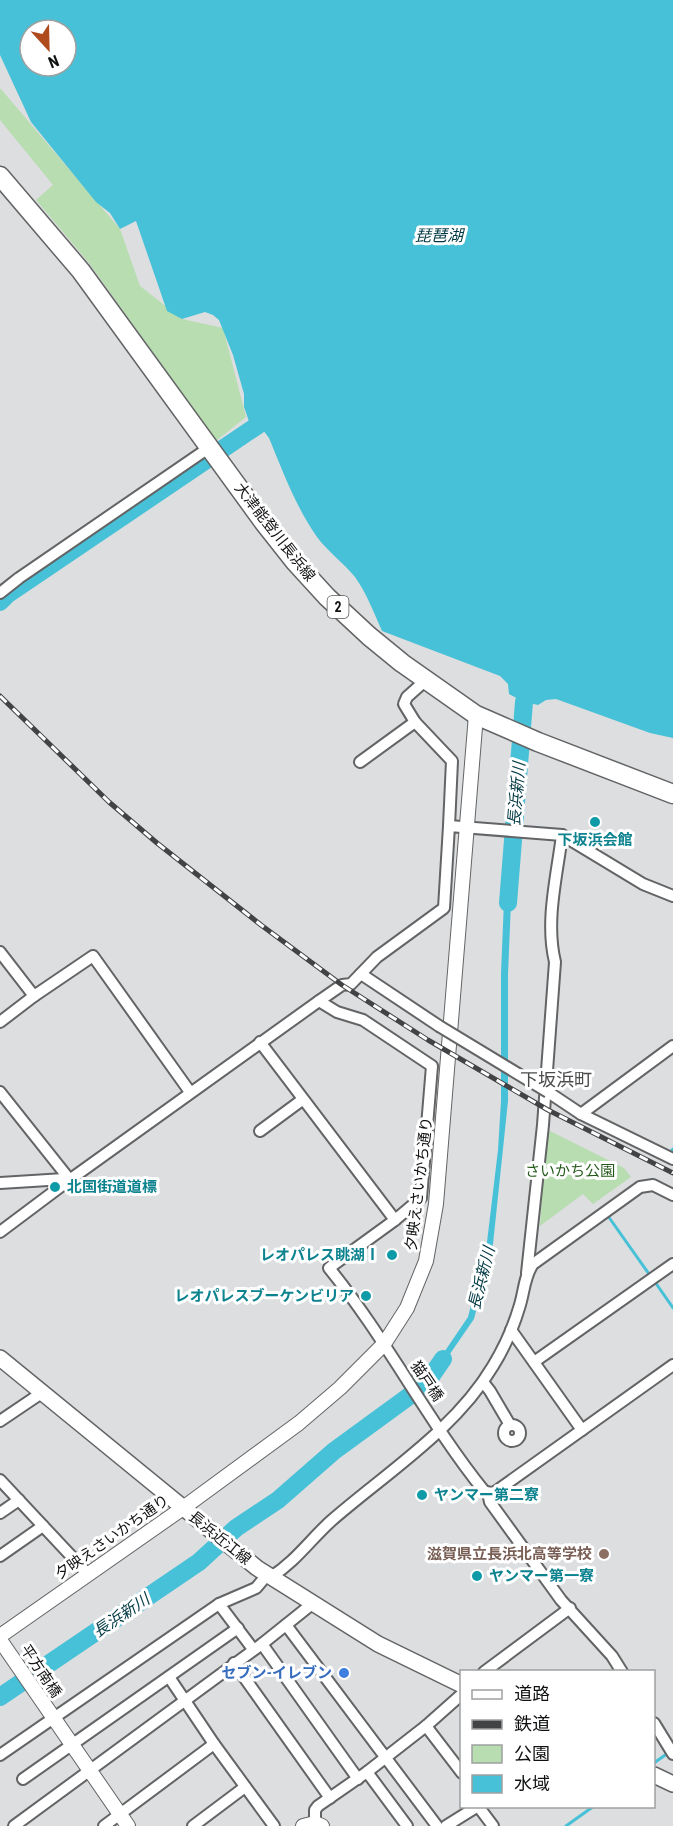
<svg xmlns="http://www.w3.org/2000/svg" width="673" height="1826" viewBox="0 0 673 1826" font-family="'Roboto Condensed','Noto Sans JP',sans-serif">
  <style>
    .green { fill: #b7ddb0 }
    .water { fill: #47c1d7; fill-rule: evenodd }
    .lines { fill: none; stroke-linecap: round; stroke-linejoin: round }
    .stream { stroke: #47c1d7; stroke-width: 3 }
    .river { stroke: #47c1d7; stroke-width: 18 }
    .minor-casing { stroke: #636465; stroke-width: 14 }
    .tertiary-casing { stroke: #636465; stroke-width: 16 }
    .secondary-casing { stroke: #636465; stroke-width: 18 }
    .primary-casing { stroke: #636465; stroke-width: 21 }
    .minor { stroke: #fff; stroke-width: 10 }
    .tertiary { stroke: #fff; stroke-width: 14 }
    .secondary { stroke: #fff; stroke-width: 15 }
    .primary { stroke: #fff; stroke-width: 18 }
    .rail-casing { stroke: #424344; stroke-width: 5 }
    .rail { stroke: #fff; stroke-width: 3; stroke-dasharray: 9; stroke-linecap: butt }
    .minor-bridge-casing { stroke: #636465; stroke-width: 14; stroke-linecap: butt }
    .minor-bridge { stroke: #fff; stroke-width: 10 }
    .culture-dot { fill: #0f9aa8; stroke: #fff; stroke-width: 2 }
    .education-dot { fill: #8d6e63; stroke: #fff; stroke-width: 2 }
    .shop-dot { fill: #3f7fe0; stroke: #fff; stroke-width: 2 }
    .labels { text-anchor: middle; stroke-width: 6; stroke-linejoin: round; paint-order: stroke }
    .shield { fill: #fff; stroke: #585858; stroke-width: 1.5 }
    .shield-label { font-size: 14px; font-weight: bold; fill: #101111 }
    .street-label { font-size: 15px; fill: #101111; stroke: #fff }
    .culture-label { font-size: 15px; font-weight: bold; fill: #0d838f; stroke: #fff; text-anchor: start }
    .park-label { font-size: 15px; fill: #235a19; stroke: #fff }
    .education-label { font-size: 15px; font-weight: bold; fill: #785e54; stroke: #fff; text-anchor: end }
    .shop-label { font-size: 15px; font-weight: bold; fill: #366cbe; stroke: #fff; text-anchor: end }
    .water-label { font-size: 16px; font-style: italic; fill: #003943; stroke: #fff }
    .quarter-label { font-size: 18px; fill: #4a4b4c; stroke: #fff }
  </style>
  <rect width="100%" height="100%" fill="#dddee0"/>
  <!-- green -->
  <g class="green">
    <path d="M0,88L120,229L140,286L182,319L223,328L246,417L216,441L89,263L36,200L53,185L0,120Z"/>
    <path d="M546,1129L624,1168L631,1177L593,1204L583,1194L540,1226Z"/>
  </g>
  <!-- water -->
  <g class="water">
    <path d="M0,0H673V738L650,733L556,699L546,700L538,705L524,702L509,694L508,684L500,676L382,631C374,613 367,594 355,577C344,563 328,552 317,537C296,507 283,472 269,438L263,430H252L244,407V394L233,355L219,320L213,315L205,312L182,319L167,311L136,221L120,229L110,213L96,202L31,122L0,55ZM30,30H66V66H30Z"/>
    <path d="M505,877L512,878L508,974V1101L493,1244L474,1319L432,1380L428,1376L468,1317L487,1242L498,1150L501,1101V973Z"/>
  </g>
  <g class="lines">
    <!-- stream -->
    <g class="stream">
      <path d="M672,1150L673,1149"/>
      <path d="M608,1216L649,1274"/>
      <path d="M655,1282L673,1308"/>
      <path d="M654,1763L668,1753"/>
      <path d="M566,1826L594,1806"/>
    </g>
    <!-- river -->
    <g class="river">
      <path d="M0,602L8,594L270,417"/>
      <path d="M508,903L524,702L531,680"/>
      <path d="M0,1697L199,1562L236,1528L278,1500L334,1451L408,1397L430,1378L443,1359"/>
    </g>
    <!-- minor casing -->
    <g class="minor-casing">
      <g id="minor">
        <path d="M0,593L19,578L210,447"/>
        <path d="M415,722L404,704L407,697L426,680"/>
        <path d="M360,762L415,722L452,761L449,826"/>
        <path d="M0,952L34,996L93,956L190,1092"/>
        <path d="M361,974L439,1026"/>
        <path d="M319,1001L337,1012L363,1020L432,1066L421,1198L395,1220L329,1268C386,1338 427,1420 484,1491L490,1493L495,1492L673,1365"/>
        <path d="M0,1022L34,996"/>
        <path d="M260,1042L395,1220"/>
        <path d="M0,1092L70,1180"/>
        <path d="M548,1092L581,1114L673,1159"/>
        <path d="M581,1114L673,1046"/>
        <path d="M260,1131L302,1100"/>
        <path d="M0,1183L64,1179L68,1181L319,1001L342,985L351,984L377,957L444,908L449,826L562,835L643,884L673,896"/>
        <path d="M0,1232L68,1181"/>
        <path d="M527,1273L543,1125L555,962C545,921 557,876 562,835"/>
        <path d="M511,1330L582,1430"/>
        <path d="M534,1362L673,1264"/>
        <path d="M483,1382L490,1391L510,1425"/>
        <path d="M0,1421L43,1392"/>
        <circle cx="512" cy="1433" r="8"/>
        <path d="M0,1480L88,1574"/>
        <path d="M488,1493L490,1502L561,1600L612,1656L622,1672"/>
        <path d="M0,1513L19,1500"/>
        <path d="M0,1556L43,1526"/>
        <path d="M271,1577C296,1561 310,1540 331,1521C386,1473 455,1430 493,1366C504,1348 513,1328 519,1308C524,1294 524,1276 533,1264L640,1187L653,1185L673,1195"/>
        <path d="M219,1604L253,1649"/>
        <path d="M286,1625L437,1826"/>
        <path d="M262,1644L358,1779"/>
        <path d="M234,1663L330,1798"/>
        <path d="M484,1672L570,1608"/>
        <path d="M169,1677L214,1744L274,1826"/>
        <path d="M654,1723L673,1754"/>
        <path d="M426,1726L462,1773"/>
        <path d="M0,1755L219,1604L256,1588L267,1575"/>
        <path d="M367,1772L407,1826"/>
        <path d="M23,1779L238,1628"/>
        <path d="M478,1806L493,1826"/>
        <path d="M315,1823V1810L318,1806L367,1772L426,1726L462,1694"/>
        <path d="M14,1826L262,1644L312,1604"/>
        <path d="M104,1826L214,1744"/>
        <path d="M193,1826L245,1787"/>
        <path d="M446,1826L478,1806"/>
      </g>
    </g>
    <!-- tertiary casing -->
    <g class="tertiary-casing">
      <g id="tertiary">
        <path d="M0,1636L183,1508L299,1423L340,1388L384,1344L407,1308L426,1261L436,1204L476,715"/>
        <path d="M0,1640L128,1826"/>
        <path d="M303,1826L315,1823L322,1826"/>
      </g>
    </g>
    <!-- secondary casing -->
    <g class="secondary-casing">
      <g id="secondary">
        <path d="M0,1358L257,1568L378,1644L462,1685"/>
        <path d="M654,1775L673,1784"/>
      </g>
    </g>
    <!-- primary casing -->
    <g class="primary-casing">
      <path id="primary" d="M0,176L81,271L265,524L295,562L327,597L369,636L402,663L476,715L538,742L673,794"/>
    </g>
    <!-- minor -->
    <use href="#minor" class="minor"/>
    <!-- tertiary -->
    <use href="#tertiary" class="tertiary"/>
    <!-- secondary -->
    <use href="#secondary" class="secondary"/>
    <!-- primary -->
    <use href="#primary" class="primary"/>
    <!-- rail casing -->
    <g class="rail-casing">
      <path id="rail" d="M0,696L109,802L157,843L261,925L342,985L428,1040L548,1110L673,1173"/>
    </g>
    <!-- rail -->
    <use href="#rail" class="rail"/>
    <!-- minor-bridge casing -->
    <g class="minor-bridge-casing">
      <path id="minor-bridge" d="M439,1026L548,1092"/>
    </g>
    <!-- minor-bridge -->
    <use href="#minor-bridge" class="minor-bridge"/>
  </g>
  <!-- markers -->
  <g class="culture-dot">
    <circle cx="595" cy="822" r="6"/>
    <circle cx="55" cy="1187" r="6"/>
    <circle cx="392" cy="1255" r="6"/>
    <circle cx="366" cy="1296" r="6"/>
    <circle cx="422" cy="1495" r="6"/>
    <circle cx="477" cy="1576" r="6"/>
  </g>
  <circle class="education-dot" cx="604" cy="1554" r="6"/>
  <circle class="shop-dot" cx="344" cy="1673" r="6"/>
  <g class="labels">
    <!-- shield labels -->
    <rect class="shield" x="327.5" y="596" width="21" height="22" rx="4.5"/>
    <g class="shield-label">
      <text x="338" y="612">2</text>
    </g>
    <!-- street labels -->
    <g class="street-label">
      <text transform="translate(275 532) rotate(52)" y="5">大津能登川長浜線</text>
      <text transform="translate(419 1184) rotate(-83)" y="5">夕映えさいかち通り</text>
      <text transform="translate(427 1381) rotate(56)" y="5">猫戸橋</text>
      <text transform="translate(112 1537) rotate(-35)" y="5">夕映えさいかち通り</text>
      <text transform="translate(220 1538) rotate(39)" y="5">長浜近江線</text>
      <text transform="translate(41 1671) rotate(56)" y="5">平方南橋</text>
    </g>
    <!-- culture labels -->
    <g class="culture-label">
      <text x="595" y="845" text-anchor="middle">下坂浜会館</text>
      <text x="67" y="1192">北国街道道標</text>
      <text x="380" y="1260" text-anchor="end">レオパレス眺湖Ⅰ</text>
      <text x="354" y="1301" text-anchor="end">レオパレスブーケンビリア</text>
      <text x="434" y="1500">ヤンマー第二寮</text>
      <text x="489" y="1581">ヤンマー第一寮</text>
    </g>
    <!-- park labels -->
    <g class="park-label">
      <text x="570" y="1176">さいかち公園</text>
    </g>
    <!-- education labels -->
    <g class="education-label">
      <text x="592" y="1559">滋賀県立長浜北高等学校</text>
    </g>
    <!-- shop labels -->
    <g class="shop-label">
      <text x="332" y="1678">セブン-イレブン</text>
    </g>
    <!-- water labels -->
    <g class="water-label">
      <text x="439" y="241">琵琶湖</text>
      <text transform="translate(516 794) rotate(-85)" y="6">長浜新川</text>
      <text transform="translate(481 1278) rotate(-76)" y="6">長浜新川</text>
      <text transform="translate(121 1615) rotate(-34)" y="6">長浜新川</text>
    </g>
    <!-- quarter labels -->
    <g class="quarter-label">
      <text x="556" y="1086">下坂浜町</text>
    </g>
  </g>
  <!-- legend -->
  <rect x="460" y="1670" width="195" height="138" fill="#ffffff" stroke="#9fa0a0" stroke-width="1.5"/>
  <rect x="472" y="1690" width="30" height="9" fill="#ffffff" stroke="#9fa0a0" stroke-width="1.5"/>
  <text x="514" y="1700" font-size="18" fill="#101111">道路</text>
  <rect x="472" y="1720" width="30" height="9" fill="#424344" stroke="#9fa0a0" stroke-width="1.5"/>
  <text x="514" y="1730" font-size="18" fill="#101111">鉄道</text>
  <rect x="472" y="1745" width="30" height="18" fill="#b7ddb0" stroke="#9fa0a0" stroke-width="1.5"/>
  <text x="514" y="1760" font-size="18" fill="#101111">公園</text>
  <rect x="472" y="1775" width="30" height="18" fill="#47c1d7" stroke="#9fa0a0" stroke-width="1.5"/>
  <text x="514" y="1790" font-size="18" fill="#101111">水域</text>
  <!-- north arrow -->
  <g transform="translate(48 48) rotate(158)"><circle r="28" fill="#ffffff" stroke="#9fa0a0" stroke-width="1.5"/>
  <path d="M0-4.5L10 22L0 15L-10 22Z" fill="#af4a1d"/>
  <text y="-9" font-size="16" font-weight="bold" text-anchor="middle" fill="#101111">N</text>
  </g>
</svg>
